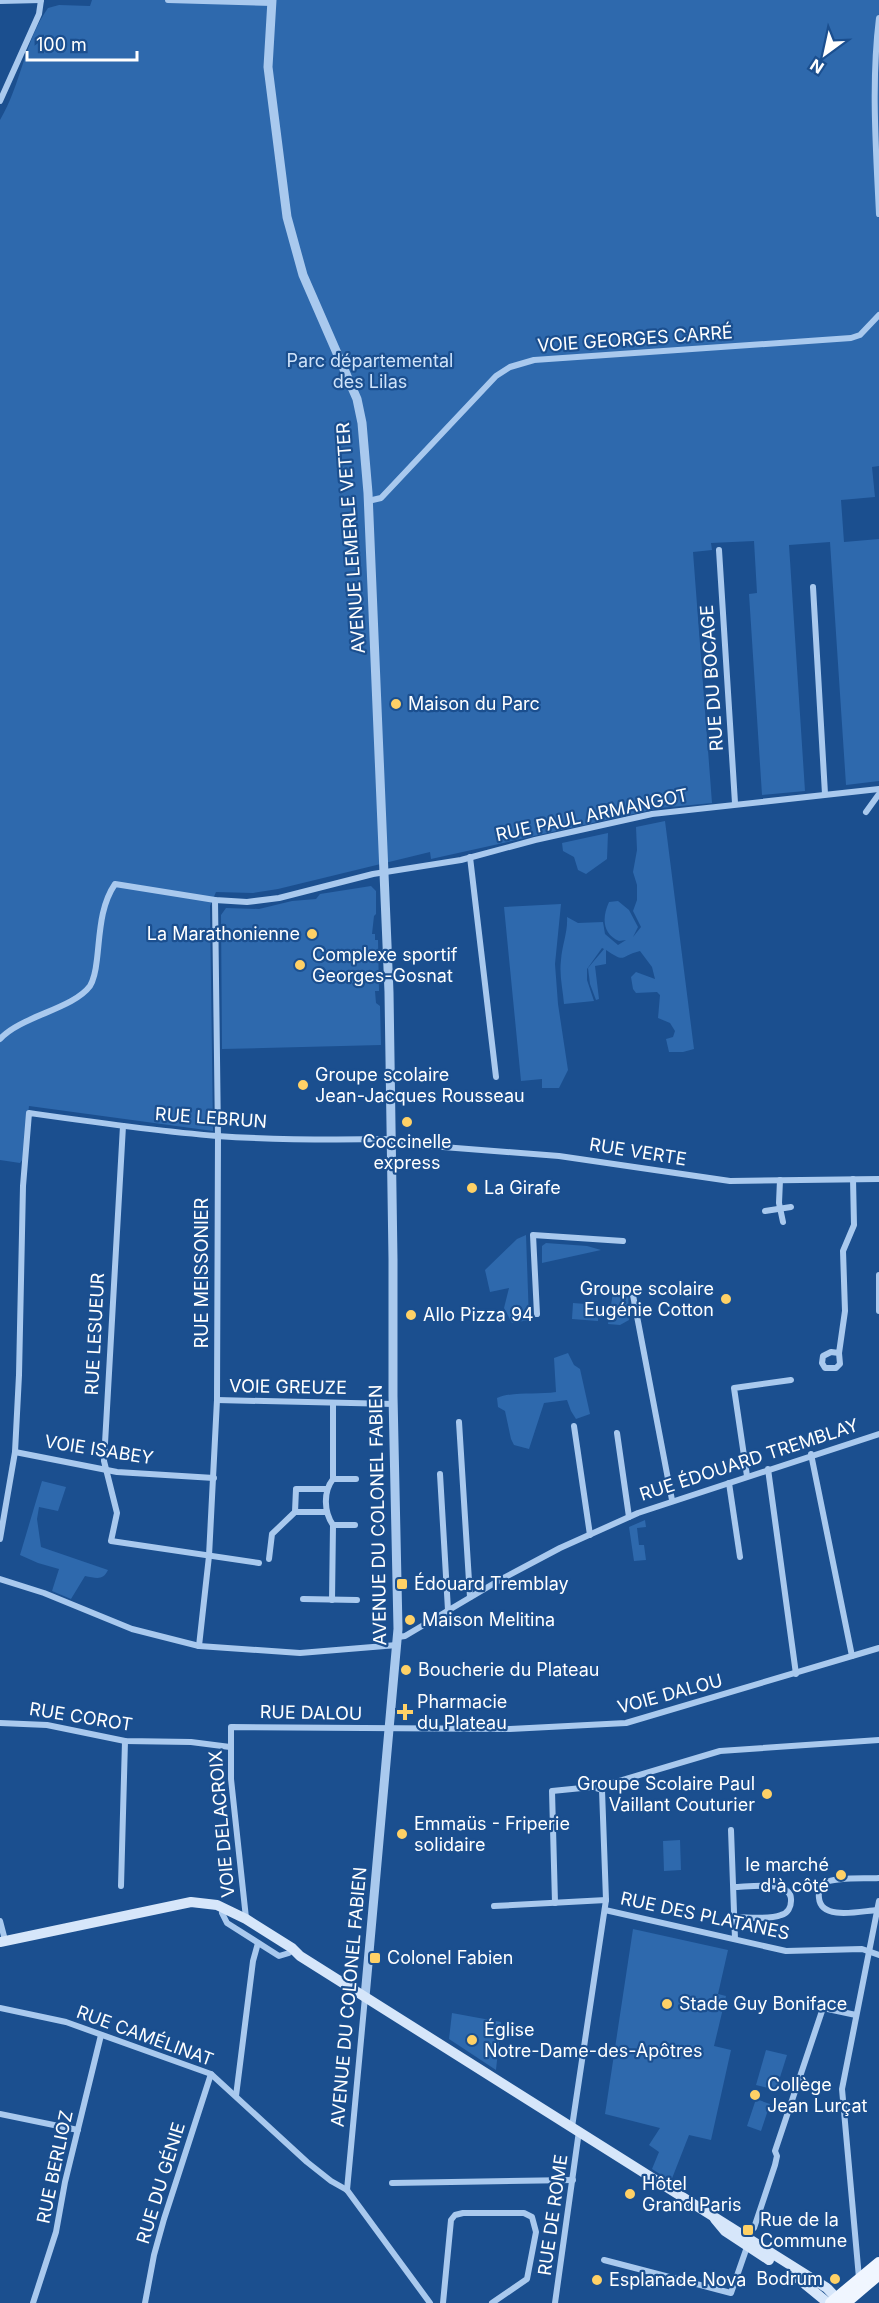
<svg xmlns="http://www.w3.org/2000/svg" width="879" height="2303" viewBox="0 0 879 2303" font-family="Inter,sans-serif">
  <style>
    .green { fill: #2e69ad }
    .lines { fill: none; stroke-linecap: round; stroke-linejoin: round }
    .minor { stroke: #a9c9ee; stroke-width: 6 }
    .tertiary { stroke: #a9c9ee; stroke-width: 9 }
    .secondary { stroke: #d6e6fa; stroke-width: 10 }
    .primary { stroke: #f0f6ff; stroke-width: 12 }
    .poi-dot { fill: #ffd166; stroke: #1b4f8f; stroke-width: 2 }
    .labels { text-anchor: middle; stroke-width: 4.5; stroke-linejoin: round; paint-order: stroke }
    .street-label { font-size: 18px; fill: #fff; stroke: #1b4f8f }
    .park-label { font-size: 18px; fill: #cfe3fa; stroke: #1b4f8f }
    .poi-label { font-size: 18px; fill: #fff; stroke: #1b4f8f; text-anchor: start }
  </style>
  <rect width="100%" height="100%" fill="#1b4f8f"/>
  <!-- green -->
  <g class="green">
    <path d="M92,0H879V466L872,467L875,497L841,500L844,542L879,539V781L846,785L830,542L789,545L805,791L762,795L749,594L757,593L754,541L711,543L712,550L693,552L712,803L660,808L431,859L430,852L278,889L253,893L216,892L210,906L213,1131L29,1106L23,1159L20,1163L0,1160V120C21,85 25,40 48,8L59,5L90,6Z"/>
    <path d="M665,821L694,1049L683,1052H669L666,1039L673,1037L675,1031L670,1023L658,1018L660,995L657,992L636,993L633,989L631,977L636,972L655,979L652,967L640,951C619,956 627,964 606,950V964L595,966L599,999L596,1000L590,984L588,968L604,949L602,948L587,969V980L594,1001L564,1004C563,990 559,975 561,960C562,945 568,932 567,917L578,923L603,922L605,934L618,945L626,940L619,941C602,934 602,917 609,902L618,901L629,910L638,927L633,937L641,927L633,911L637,900V885L633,872L637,850L636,827Z"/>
    <path d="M608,833L607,859L586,874L578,870L574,857L563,851L562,843Z"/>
    <path d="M371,886L376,891V914L374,916L372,934H375V940H378L379,991H375L376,1003L380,1006L381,1045L222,1049L221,915L226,908L259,909L292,901L316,899L320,894Z"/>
    <path d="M561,904L555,964L558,1004L568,1070L559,1088H542V1079L521,1081L504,907Z"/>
    <path d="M526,1235L529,1320L512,1323L504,1308L509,1288L490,1292L485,1270L517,1239Z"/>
    <path d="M546,1243L587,1246L601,1250L542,1263V1246Z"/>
    <path d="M614,1286L628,1287L629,1320L620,1325L608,1324Z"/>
    <path d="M573,1303L599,1305L598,1321L572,1319Z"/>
    <path d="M568,1353L574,1365L580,1369L590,1414L576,1419L571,1411L567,1400L544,1403L529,1449L514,1445L511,1439L505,1411L498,1407L497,1398C513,1391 538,1395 556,1392L554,1358Z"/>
    <path d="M42,1481L66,1487L58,1511L39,1507L37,1519L41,1547L108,1570C103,1581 96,1578 85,1576L71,1599L52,1591L59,1569L38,1563L20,1555Z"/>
    <path d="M645,1520L646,1527L637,1528L639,1545H644L646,1560L634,1561L629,1527Z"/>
    <path d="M680,1840L681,1870L664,1871L663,1841Z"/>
    <path d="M633,1929L728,1950L718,1994L726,1996L714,2046L731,2050L711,2140L689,2135L671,2181L652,2169L659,2152L649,2145L660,2128L605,2114Z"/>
    <path d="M452,2013L501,2022L496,2070L449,2039Z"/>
    <path d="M766,2050L787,2055L776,2090L756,2085Z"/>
    <path d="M756,2099L770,2104L761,2131L747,2126Z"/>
  </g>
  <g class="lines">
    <!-- minor -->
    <g class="minor">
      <path d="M168,0L272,3"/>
      <path d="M0,1L41,0"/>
      <path d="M879,18C871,83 876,149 879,214"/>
      <path d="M0,101L39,14L41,0"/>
      <path d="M368,501L381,498L496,376L510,367L534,360L851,338L860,335L879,315"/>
      <path d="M719,550L735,803"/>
      <path d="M813,587L825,794"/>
      <path d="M866,812L879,794"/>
      <path d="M470,857L496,1077"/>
      <path d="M0,1039C21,1016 73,1009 90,986C95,978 96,968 97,959C100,934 100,906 115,884L215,900L247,902L279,898L373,874L461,860L535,840L652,814L879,789"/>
      <path d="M123,1126L104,1461L117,1513L111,1541L259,1563"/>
      <path d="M392,1143L559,1156L730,1181L879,1179"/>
      <path d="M780,1180L779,1203L783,1222"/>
      <path d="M765,1211L791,1207"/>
      <path d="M879,1275V1311"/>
      <path d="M632,1290L672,1500"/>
      <path d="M537,1314L533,1235L623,1241"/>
      <path d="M839,1353L831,1352L823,1356L822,1363L825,1368H836L840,1364L839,1353L845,1311L843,1251L854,1225L853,1179"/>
      <path d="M217,1400L394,1404"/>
      <path d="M459,1422L470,1597"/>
      <path d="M574,1426L590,1535"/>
      <path d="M617,1433L629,1517"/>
      <path d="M15,1452L117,1472L214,1478"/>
      <path d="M811,1454L852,1656"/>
      <path d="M768,1469L796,1674"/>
      <path d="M440,1474L448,1610"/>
      <path d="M747,1476L734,1388L791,1380"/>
      <path d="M333,1479H356"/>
      <path d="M729,1483L740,1557"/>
      <path d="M326,1512H295L296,1489H327"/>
      <path d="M333,1525H355"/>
      <path d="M0,1539L15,1452L19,1375L23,1186L29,1113C92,1122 154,1131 217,1136C275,1140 333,1140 391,1139"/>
      <path d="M269,1559L272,1534L295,1512"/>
      <path d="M0,1579L44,1593L132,1629L199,1646L300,1653L397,1645"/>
      <path d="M303,1599L357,1600"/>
      <path d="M332,1600L333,1525C324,1512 323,1492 333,1479V1404"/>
      <path d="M398,1637L405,1636L498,1581L560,1548L638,1513L879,1434"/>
      <path d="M199,1646L209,1556L217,1400L218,1136L215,900"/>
      <path d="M0,1723L47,1725L125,1741L191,1742L230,1747"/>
      <path d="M602,1790L609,1784L720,1751L879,1740"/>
      <path d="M731,1830L735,1939"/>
      <path d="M121,1886L125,1741"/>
      <path d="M734,1887C748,1887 793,1879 791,1901C791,1907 788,1913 781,1915C769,1920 748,1917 735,1917"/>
      <path d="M555,1903L552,1791L592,1787L602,1790"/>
      <path d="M494,1906L606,1900"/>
      <path d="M605,1910L786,1951L862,1949L879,1955"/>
      <path d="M877,1910C861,1911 821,1921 819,1898C818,1891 821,1885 827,1882C838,1877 866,1879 879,1878"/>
      <path d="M222,1913L227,1923L279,1956L289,1953"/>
      <path d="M246,1918L231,1779V1727L510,1729L626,1723L879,1648"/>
      <path d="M0,1921L5,1940"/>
      <path d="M0,2008L66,2022L211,2074L307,2162L331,2181L347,2190L430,2303"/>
      <path d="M236,2096L253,1961L258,1943"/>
      <path d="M0,2114L78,2130"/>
      <path d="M572,2127L606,1900L602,1790"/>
      <path d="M392,2183L573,2180"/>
      <path d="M347,2190L365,1997"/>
      <path d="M754,2228L775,2165L777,2156L775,2151L823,2008L856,2015"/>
      <path d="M604,2260L731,2293L748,2244"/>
      <path d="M859,2278L842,2089L879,1901"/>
      <path d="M33,2303L56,2232L65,2182L101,2035"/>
      <path d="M145,2303L154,2255L164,2219L211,2074"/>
      <path d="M443,2303L451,2220L455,2215L463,2213H524L532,2217L536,2232L527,2279L492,2303"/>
      <path d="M555,2303L579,2131"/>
    </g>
    <!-- tertiary -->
    <path class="tertiary" d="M272,0L268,67L287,217L303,275L357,399L362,423L368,493L389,992L393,1259V1396L398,1629L365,1997"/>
    <!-- secondary -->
    <g class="secondary">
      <path d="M0,1942L191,1902L217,1905L246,1919L292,1948L300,1956L827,2288L841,2303"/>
      <path d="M715,2219L725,2231L769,2260"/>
      <path d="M795,2276L828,2303"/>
    </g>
    <!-- primary -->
    <g class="primary">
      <path d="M831,2303L879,2263"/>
      <path d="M845,2303L879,2274"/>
    </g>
  </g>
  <!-- markers -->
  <g class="poi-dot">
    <circle cx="396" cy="704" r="6"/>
    <circle cx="312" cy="934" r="6"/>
    <circle cx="300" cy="965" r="6"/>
    <circle cx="303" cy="1085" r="6"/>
    <circle cx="407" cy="1122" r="6"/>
    <circle cx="472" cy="1188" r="6"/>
    <circle cx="726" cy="1299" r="6"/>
    <circle cx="411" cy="1315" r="6"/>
    <rect x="396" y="1578" width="12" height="12" rx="3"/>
    <circle cx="410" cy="1620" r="6"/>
    <circle cx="406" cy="1670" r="6"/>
    <path d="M402 1703h6v6h6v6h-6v6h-6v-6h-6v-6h6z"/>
    <circle cx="767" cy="1794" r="6"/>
    <circle cx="402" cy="1834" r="6"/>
    <circle cx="841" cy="1875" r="6"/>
    <rect x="369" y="1952" width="12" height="12" rx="3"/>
    <circle cx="667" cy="2004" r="6"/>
    <circle cx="472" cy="2040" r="6"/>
    <circle cx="755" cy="2095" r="6"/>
    <circle cx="630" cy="2194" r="6"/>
    <rect x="742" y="2224" width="12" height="12" rx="3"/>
    <circle cx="835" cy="2279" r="6"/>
    <circle cx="597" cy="2280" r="6"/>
  </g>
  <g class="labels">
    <!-- street labels -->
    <g class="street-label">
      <text transform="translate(635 339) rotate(-4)" y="6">VOIE GEORGES CARRÉ</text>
      <text transform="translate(351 538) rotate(-94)" y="6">AVENUE LEMERLE VETTER</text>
      <text transform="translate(712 678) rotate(-94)" y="6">RUE DU BOCAGE</text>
      <text transform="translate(592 815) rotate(-12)" y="6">RUE PAUL ARMANGOT</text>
      <text transform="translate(211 1118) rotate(4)" y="6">RUE LEBRUN</text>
      <text transform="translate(638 1152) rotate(9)" y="6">RUE VERTE</text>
      <text transform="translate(202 1273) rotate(-90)" y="6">RUE MEISSONIER</text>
      <text transform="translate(95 1334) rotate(-87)" y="6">RUE LESUEUR</text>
      <text transform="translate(288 1387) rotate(1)" y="6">VOIE GREUZE</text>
      <text transform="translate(99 1450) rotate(9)" y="6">VOIE ISABEY</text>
      <text transform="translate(749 1460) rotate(-18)" y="6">RUE ÉDOUARD TREMBLAY</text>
      <text transform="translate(378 1515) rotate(-91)" y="6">AVENUE DU COLONEL FABIEN</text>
      <text transform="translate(670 1694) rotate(-15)" y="6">VOIE DALOU</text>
      <text transform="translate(311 1713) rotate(1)" y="6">RUE DALOU</text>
      <text transform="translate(81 1717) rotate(9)" y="6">RUE COROT</text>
      <text transform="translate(222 1824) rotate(-95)" y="6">VOIE DELACROIX</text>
      <text transform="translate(705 1916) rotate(12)" y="6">RUE DES PLATANES</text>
      <text transform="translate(349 1997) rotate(-85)" y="6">AVENUE DU COLONEL FABIEN</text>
      <text transform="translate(145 2036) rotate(20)" y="6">RUE CAMÉLINAT</text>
      <text transform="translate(55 2167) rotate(-78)" y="6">RUE BERLIOZ</text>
      <text transform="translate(161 2183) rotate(-73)" y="6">RUE DU GÉNIE</text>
      <text transform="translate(553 2215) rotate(-82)" y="6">RUE DE ROME</text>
    </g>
    <!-- park labels -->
    <g class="park-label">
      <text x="370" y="367">Parc départemental<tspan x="370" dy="21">des Lilas</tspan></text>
    </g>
    <!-- poi labels -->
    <g class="poi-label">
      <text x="408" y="710">Maison du Parc</text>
      <text x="300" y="940" text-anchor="end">La Marathonienne</text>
      <text x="312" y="961">Complexe sportif<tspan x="312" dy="21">Georges-Gosnat</tspan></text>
      <text x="315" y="1081">Groupe scolaire<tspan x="315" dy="21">Jean-Jacques Rousseau</tspan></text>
      <text x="407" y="1148" text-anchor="middle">Coccinelle<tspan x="407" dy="21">express</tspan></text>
      <text x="484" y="1194">La Girafe</text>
      <text x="714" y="1295" text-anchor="end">Groupe scolaire<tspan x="714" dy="21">Eugénie Cotton</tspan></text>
      <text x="423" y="1321">Allo Pizza 94</text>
      <text x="414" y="1590">Édouard Tremblay</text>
      <text x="422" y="1626">Maison Melitina</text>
      <text x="418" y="1676">Boucherie du Plateau</text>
      <text x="417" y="1708">Pharmacie<tspan x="417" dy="21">du Plateau</tspan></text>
      <text x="755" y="1790" text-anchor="end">Groupe Scolaire Paul<tspan x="755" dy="21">Vaillant Couturier</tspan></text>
      <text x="414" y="1830">Emmaüs - Friperie<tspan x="414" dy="21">solidaire</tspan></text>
      <text x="829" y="1871" text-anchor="end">le marché<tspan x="829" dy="21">d'à côté</tspan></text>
      <text x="387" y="1964">Colonel Fabien</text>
      <text x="679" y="2010">Stade Guy Boniface</text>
      <text x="484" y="2036">Église<tspan x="484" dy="21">Notre-Dame-des-Apôtres</tspan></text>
      <text x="767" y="2091">Collège<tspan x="767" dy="21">Jean Lurçat</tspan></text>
      <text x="642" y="2190">Hôtel<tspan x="642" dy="21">Grand Paris</tspan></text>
      <text x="760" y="2226">Rue de la<tspan x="760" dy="21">Commune</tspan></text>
      <text x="823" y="2285" text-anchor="end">Bodrum</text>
      <text x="609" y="2286">Esplanade Nova</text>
    </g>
  </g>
  <!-- north arrow -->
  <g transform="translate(825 54) rotate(213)" stroke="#1b4f8f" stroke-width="4.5" paint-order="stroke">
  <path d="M0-4.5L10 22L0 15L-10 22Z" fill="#ffffff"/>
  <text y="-9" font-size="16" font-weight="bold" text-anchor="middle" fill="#ffffff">N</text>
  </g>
  <!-- scale -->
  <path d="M27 51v9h110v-9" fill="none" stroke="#ffffff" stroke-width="3"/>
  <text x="36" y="51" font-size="18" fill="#ffffff" stroke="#1b4f8f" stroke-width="4.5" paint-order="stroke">100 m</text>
</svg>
